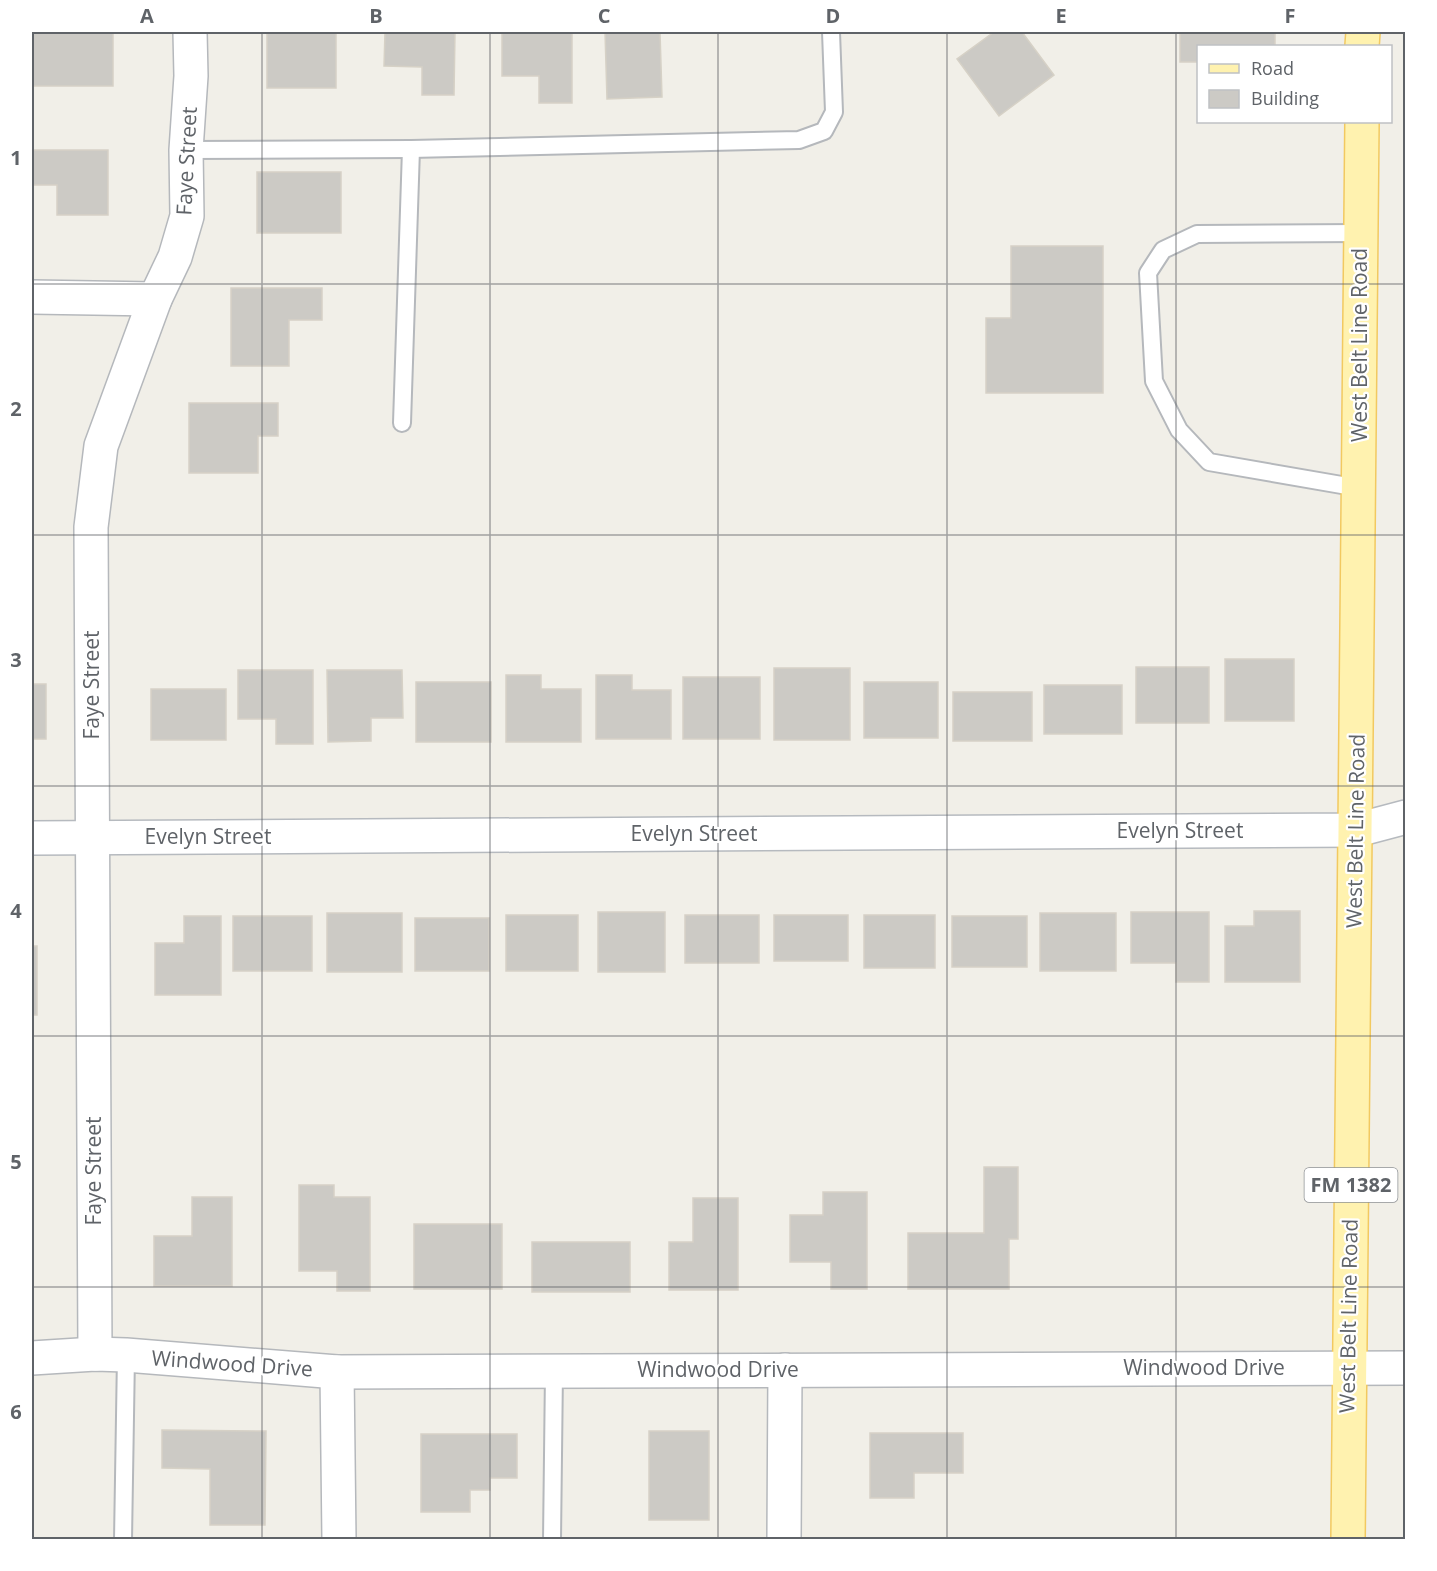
<svg xmlns="http://www.w3.org/2000/svg" width="1437" height="1571" viewBox="0 0 1437 1571" font-family="'Open Sans',sans-serif">
  <style>
    .building { fill: #cccac5; stroke: #d6d1c6; stroke-width: 1.5 }
    .lines { fill: none; stroke-linecap: round; stroke-linejoin: round }
    .lane-casing { stroke: #b5b8bc; stroke-width: 20 }
    .street-casing { stroke: #b5b8bc; stroke-width: 36 }
    .secondary-casing { stroke: #b6babf; stroke-width: 36 }
    .primary-casing { stroke: #f2c960; stroke-width: 36 }
    .lane { stroke: #fff; stroke-width: 16 }
    .street { stroke: #fff; stroke-width: 33 }
    .secondary { stroke: #fff; stroke-width: 33 }
    .primary { stroke: #fff2af; stroke-width: 33 }
    .grid { fill: none; stroke: #5f6368; stroke-width: 1.5; stroke-opacity: 0.55 }
    .labels { text-anchor: middle; stroke-width: 4.5; stroke-linejoin: round; paint-order: stroke }
    .shield { fill: #fff; stroke: #8f9295; stroke-width: 1.5 }
    .shield-label { font-size: 20px; font-weight: bold; fill: #5f6368 }
    .street-label { font-size: 21px; fill: #5f6368; stroke: #fff }
    .neatline { fill: none; stroke: #5f6368; stroke-width: 2 }
    .grid-label { font-size: 20px; text-anchor: middle; font-weight: bold; fill: #5f6368 }
  </style>
  <rect width="100%" height="100%" fill="#f1efe8"/>
  <!-- building -->
  <g class="building">
    <rect x="32" y="32" width="81" height="54"/>
    <rect x="267" y="32" width="69" height="56"/>
    <path d="M385,32H455L454,95H422V67L384,66Z"/>
    <path d="M502,32H572V103H539V76H502Z"/>
    <path d="M605,32H660L662,97L607,99Z"/>
    <path d="M994,32H1022L1054,75L999,116L957,59Z"/>
    <path d="M1180,32H1275V46H1198V62H1180Z"/>
    <path d="M32,150H108V215H57V185H32Z"/>
    <rect x="257" y="172" width="84" height="61"/>
    <path d="M1011,246H1103V393H986V318H1011Z"/>
    <path d="M231,288H322V320H289V366H231Z"/>
    <path d="M189,403H278V436H258V473H189Z"/>
    <rect x="1225" y="659" width="69" height="62"/>
    <rect x="1136" y="667" width="73" height="56"/>
    <rect x="774" y="668" width="76" height="72"/>
    <path d="M238,670H313V744H276V719H238Z"/>
    <path d="M327,670H402L403,718H371V741L328,742Z"/>
    <path d="M506,675H541V689H581V742H506Z"/>
    <path d="M596,675H632V690H671V739H596Z"/>
    <rect x="683" y="677" width="77" height="62"/>
    <rect x="416" y="682" width="75" height="60"/>
    <rect x="864" y="682" width="74" height="56"/>
    <rect x="32" y="684" width="14" height="55"/>
    <rect x="1044" y="685" width="78" height="49"/>
    <rect x="151" y="689" width="75" height="51"/>
    <rect x="953" y="692" width="79" height="49"/>
    <path d="M1254,911H1300V982H1225V926H1254Z"/>
    <rect x="598" y="912" width="67" height="60"/>
    <path d="M1131,912H1209V982H1176V963H1131Z"/>
    <rect x="327" y="913" width="75" height="59"/>
    <rect x="1040" y="913" width="76" height="58"/>
    <rect x="506" y="915" width="72" height="56"/>
    <rect x="685" y="915" width="74" height="48"/>
    <rect x="774" y="915" width="74" height="46"/>
    <rect x="864" y="915" width="71" height="53"/>
    <path d="M184,916H221V995H155V943H184Z"/>
    <rect x="233" y="916" width="79" height="55"/>
    <rect x="952" y="916" width="75" height="51"/>
    <rect x="415" y="918" width="74" height="53"/>
    <rect x="32" y="946" width="5" height="69"/>
    <path d="M984,1167H1018V1239H1009V1289H908V1233H984Z"/>
    <path d="M299,1185H334V1197H370V1291H337V1271H299Z"/>
    <path d="M823,1192H867V1289H831V1262H790V1215H823Z"/>
    <path d="M192,1197H232V1286H154V1236H192Z"/>
    <path d="M693,1198H738V1290H669V1242H693Z"/>
    <rect x="414" y="1224" width="88" height="65"/>
    <rect x="532" y="1242" width="98" height="50"/>
    <path d="M162,1430L266,1431L265,1525H210V1469L162,1468Z"/>
    <rect x="649" y="1431" width="60" height="89"/>
    <path d="M870,1433H963V1473H914V1498H870Z"/>
    <path d="M421,1434H517V1478H490V1490H470V1512H421Z"/>
  </g>
  <g class="lines">
    <!-- lane casing -->
    <g class="lane-casing">
      <g id="lane">
        <path d="M186,150L411,149L799,140L824,131L834,112L831,32"/>
        <path d="M402,423L411,149"/>
        <path d="M1359,488L1209,462L1179,430L1154,381L1148,273L1163,250L1197,234L1361,233"/>
        <path d="M123,1540L126,1355"/>
        <path d="M552,1540L554,1371"/>
      </g>
    </g>
    <!-- street casing -->
    <g class="street-casing">
      <g id="street">
        <path d="M32,297L155,299"/>
        <path d="M95,1354L91,527L101,446L155,299L175,257L187,216L186,150L191,76L190,32"/>
        <path d="M32,1358L95,1354L126,1355L337,1372L1406,1368"/>
        <path d="M337,1372L339,1540"/>
        <path d="M784,1540L785,1370"/>
      </g>
    </g>
    <!-- secondary casing -->
    <g class="secondary-casing">
      <path id="secondary" d="M32,838L1357,830L1406,817"/>
    </g>
    <!-- primary casing -->
    <g class="primary-casing">
      <g id="primary">
        <path d="M1362,46L1363,32"/>
        <path d="M1348,1540L1362,122"/>
      </g>
    </g>
    <!-- lane -->
    <use href="#lane" class="lane"/>
    <!-- street -->
    <use href="#street" class="street"/>
    <!-- secondary -->
    <use href="#secondary" class="secondary"/>
    <!-- primary -->
    <use href="#primary" class="primary"/>
  </g>
  <!-- grid -->
  <path class="grid" d="M262,32V1540M490,32V1540M718,32V1540M947,32V1540M1176,32V1540M32,284H1406M32,535H1406M32,786H1406M32,1036H1406M32,1287H1406"/>
  <g class="labels">
    <!-- shield labels -->
    <rect class="shield" x="1304.5" y="1168" width="93" height="34" rx="4.5"/>
    <g class="shield-label">
      <text x="1351" y="1192">FM 1382</text>
    </g>
    <!-- street labels -->
    <g class="street-label">
      <text transform="translate(187 161) rotate(-87)" y="7">Faye Street</text>
      <text transform="translate(1360 345) rotate(-90)" y="7">West Belt Line Road</text>
      <text transform="translate(92 685) rotate(-90)" y="7">Faye Street</text>
      <text x="1180" y="838">Evelyn Street</text>
      <text transform="translate(1356 831) rotate(-89)" y="7">West Belt Line Road</text>
      <text x="694" y="841">Evelyn Street</text>
      <text x="208" y="844">Evelyn Street</text>
      <text transform="translate(94 1171) rotate(-90)" y="7">Faye Street</text>
      <text transform="translate(1349 1316) rotate(-89)" y="7">West Belt Line Road</text>
      <text transform="translate(232 1364) rotate(4)" y="7">Windwood Drive</text>
      <text x="1204" y="1375">Windwood Drive</text>
      <text x="718" y="1377">Windwood Drive</text>
    </g>
  </g>
  <!-- border -->
  <rect width="1437" height="1571" fill="none" stroke="#ffffff" stroke-width="66"/>
  <!-- legend -->
  <rect x="1197" y="45" width="195" height="78" fill="#ffffff" stroke="#bfc1c3" stroke-width="1.5"/>
  <rect x="1209" y="64" width="30" height="9" fill="#fff2af" stroke="#bfc1c3" stroke-width="1.5"/>
  <text x="1251" y="75" font-size="18" fill="#5f6368">Road</text>
  <rect x="1209" y="90" width="30" height="18" fill="#cccac5" stroke="#bfc1c3" stroke-width="1.5"/>
  <text x="1251" y="105" font-size="18" fill="#5f6368">Building</text>
  <rect x="33" y="33" width="1371" height="1505" class="neatline"/>
  <g class="grid-label">
    <text x="147" y="23">A</text>
    <text x="376" y="23">B</text>
    <text x="604" y="23">C</text>
    <text x="833" y="23">D</text>
    <text x="1061" y="23">E</text>
    <text x="1290" y="23">F</text>
    <text x="16" y="165">1</text>
    <text x="16" y="416">2</text>
    <text x="16" y="667">3</text>
    <text x="16" y="918">4</text>
    <text x="16" y="1169">5</text>
    <text x="16" y="1419">6</text>
  </g>
</svg>
